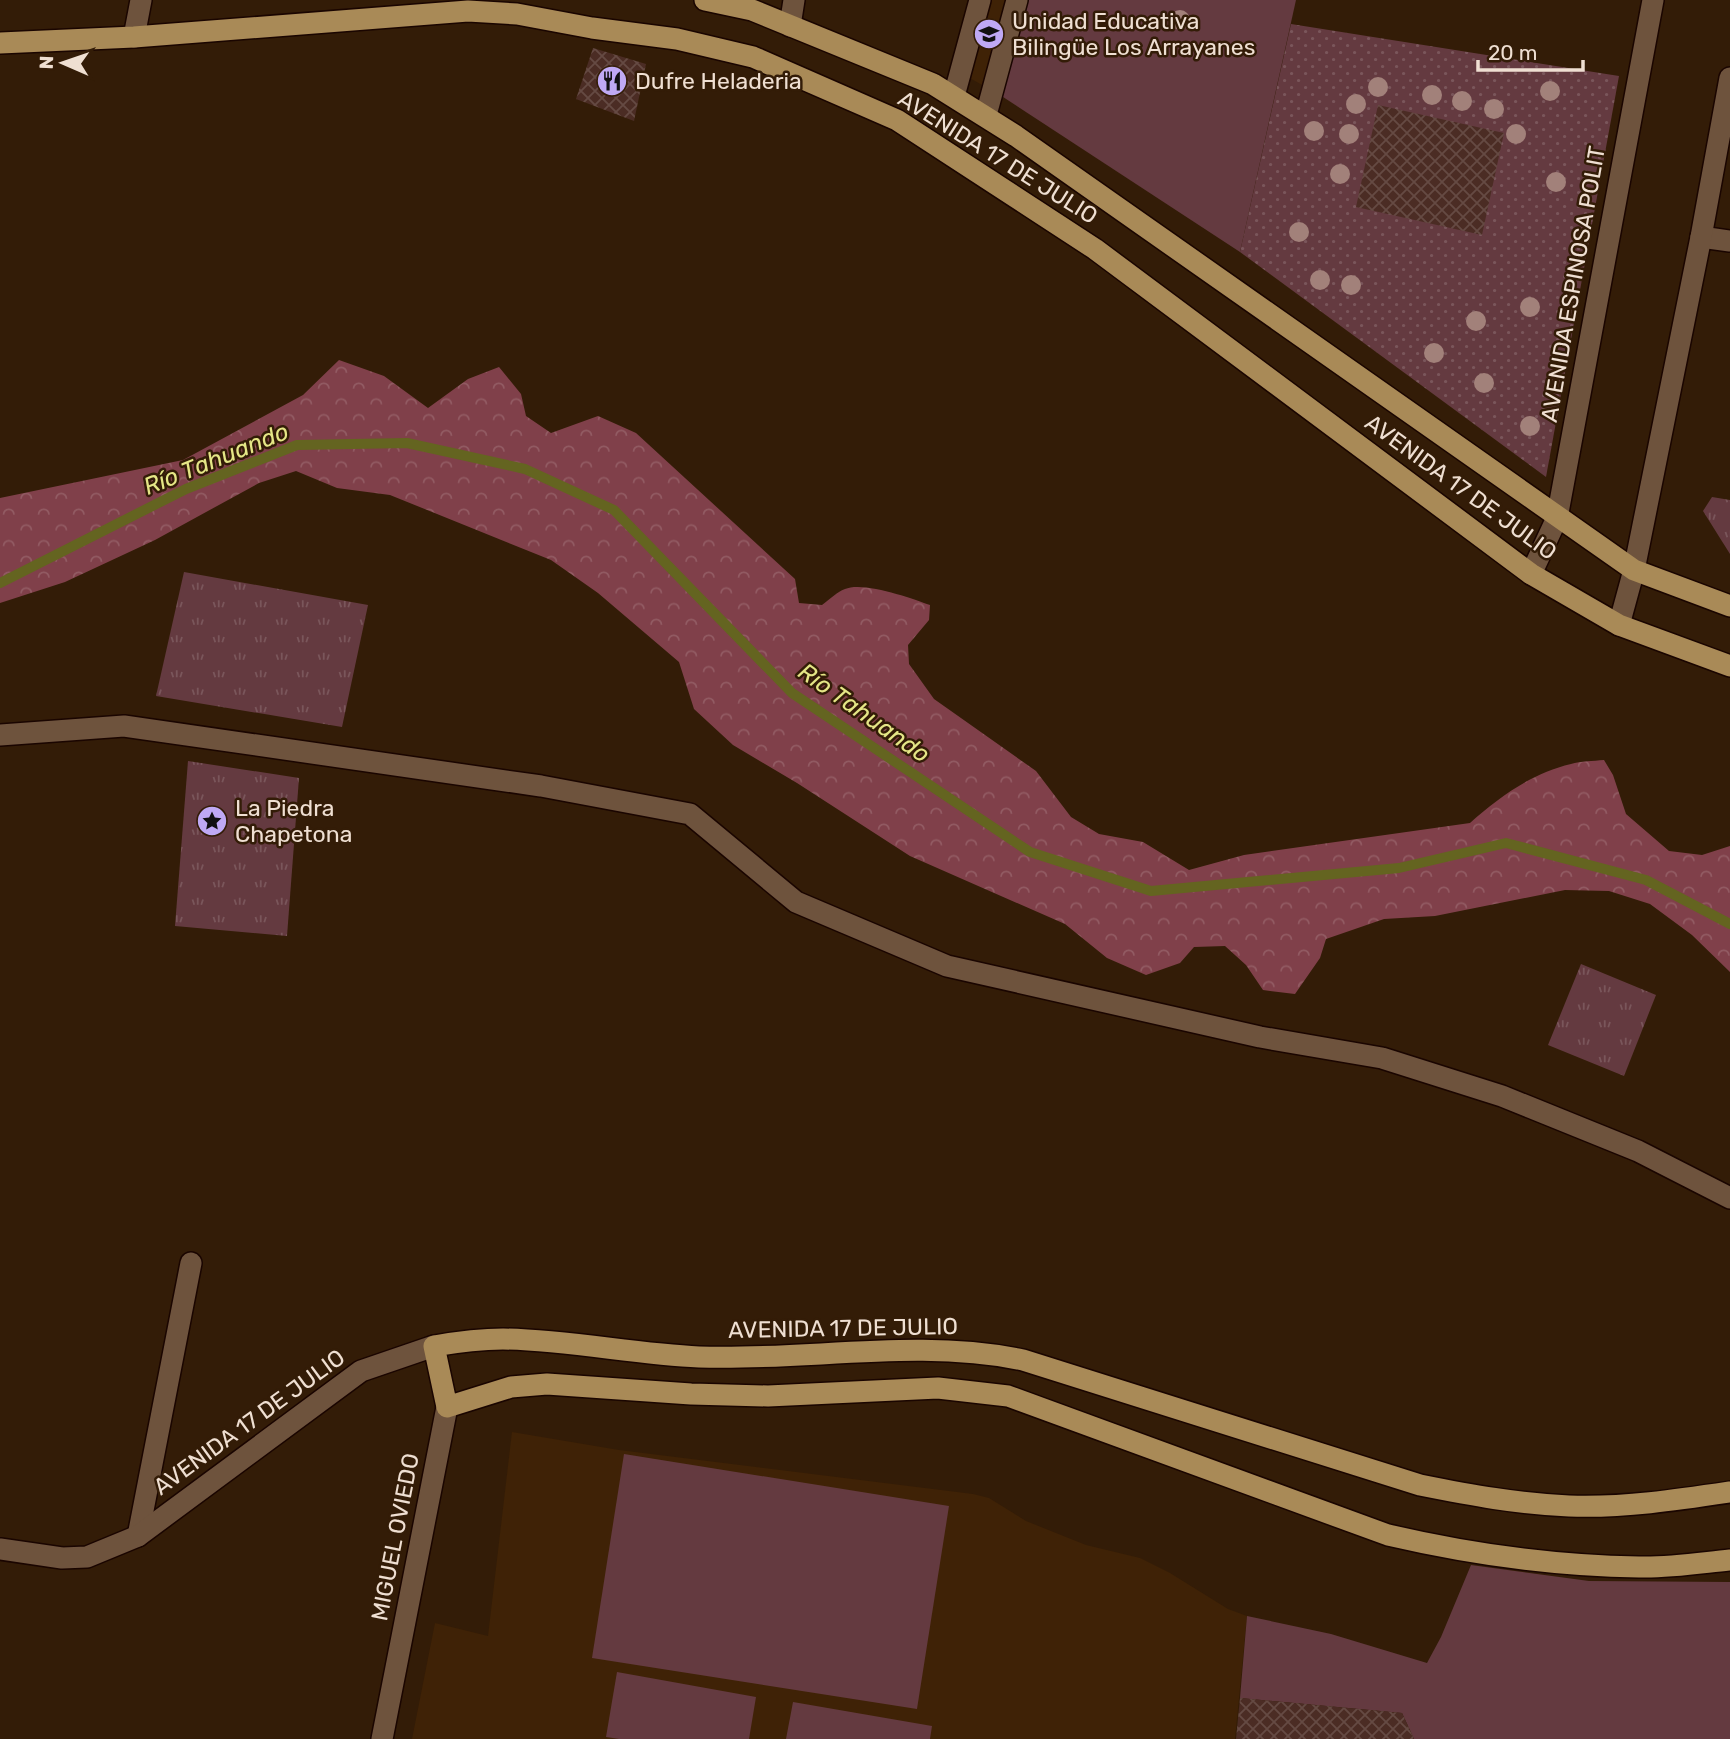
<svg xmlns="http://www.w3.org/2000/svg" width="1730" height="1739" viewBox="0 0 1730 1739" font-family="Rubik,sans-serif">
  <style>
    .built { fill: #3f2206 }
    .grass { fill: #643a40 }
    .forest { fill: url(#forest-crowns) }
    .park { fill: url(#park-tufts) }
    .garden { fill: url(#garden-dots) }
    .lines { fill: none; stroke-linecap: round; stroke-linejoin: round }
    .stream { stroke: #646420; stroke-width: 10 }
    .building { fill: url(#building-cross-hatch) }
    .minor-casing { stroke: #1a0500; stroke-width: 24 }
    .major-casing { stroke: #1a0500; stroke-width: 24 }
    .minor { stroke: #6e533d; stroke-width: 21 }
    .major { stroke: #a98a57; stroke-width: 21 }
    .tree { fill: #a2817a }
    .labels { text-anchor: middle; stroke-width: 5; stroke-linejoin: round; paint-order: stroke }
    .poi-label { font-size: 23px; fill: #efdfd2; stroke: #331c07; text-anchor: start }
    .street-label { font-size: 23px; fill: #efdfd2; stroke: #331c07 }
    .water-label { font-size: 24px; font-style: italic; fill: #e5e686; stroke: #331c07 }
  </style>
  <defs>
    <pattern id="forest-crowns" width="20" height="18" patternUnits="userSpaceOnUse" patternTransform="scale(1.75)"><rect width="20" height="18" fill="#80404a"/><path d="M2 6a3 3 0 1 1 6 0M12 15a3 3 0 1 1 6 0" fill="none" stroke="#925b63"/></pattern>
    <pattern id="park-tufts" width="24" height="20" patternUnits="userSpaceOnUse" patternTransform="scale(1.75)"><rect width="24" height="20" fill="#643a40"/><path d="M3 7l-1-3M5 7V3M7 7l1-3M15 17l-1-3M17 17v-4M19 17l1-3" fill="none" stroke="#7a565b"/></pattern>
    <pattern id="garden-dots" width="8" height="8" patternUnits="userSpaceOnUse" patternTransform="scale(1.75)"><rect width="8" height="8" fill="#643a40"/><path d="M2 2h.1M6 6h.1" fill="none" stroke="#7a565b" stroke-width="1.8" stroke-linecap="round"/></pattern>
    <pattern id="building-cross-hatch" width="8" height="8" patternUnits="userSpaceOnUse" patternTransform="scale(1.75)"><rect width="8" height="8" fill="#4b2c24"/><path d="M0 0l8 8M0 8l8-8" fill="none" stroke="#654a43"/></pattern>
  </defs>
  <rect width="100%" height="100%" fill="#331c07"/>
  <!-- built -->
  <g class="built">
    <path d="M969,0H1027L1000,95L950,67Z"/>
    <path d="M512,1432L619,1450L973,1494L989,1498L1026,1521L1086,1545L1140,1558L1170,1573L1228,1609L1247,1616L1235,1739H412L435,1623L488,1636Z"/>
  </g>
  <!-- grass -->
  <g class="grass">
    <path d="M1027,0H1296L1240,252L1000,95Z"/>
    <path d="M624,1454L949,1506L917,1709L592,1658Z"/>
    <path d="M1471,1565L1589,1581L1730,1582V1739H1414L1402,1713L1240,1698L1247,1616L1331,1634L1427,1663L1441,1637Z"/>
    <path d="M617,1672L756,1697L749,1739H619L606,1737Z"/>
    <path d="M793,1702L932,1726L930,1739H786Z"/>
  </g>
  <!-- forest -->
  <path class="forest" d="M339,360L384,376L428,408L468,379L499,367L521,394L526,416L551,433L598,416L636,433L795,579L799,603L822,605C829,600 837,592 845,589C863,581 911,598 930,605L929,620L908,645L909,664L934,699L1036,771L1071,817L1099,834L1143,842L1189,870L1244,855L1470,823C1499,797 1532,773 1571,764C1581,761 1593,761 1604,760L1613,775L1626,814L1669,851L1702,855L1730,846V972L1692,935L1650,904L1609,891L1565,890L1435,916L1384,919L1326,939L1320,958L1295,994L1263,990L1246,965L1225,946L1194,947L1180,963L1146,975L1107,958L1065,924L910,856L797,783L733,745L694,709L679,662L598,593L551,560L390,495L337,488L296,471L259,483L155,540L65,582L0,603V498L183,460L303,395Z"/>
  <!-- park -->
  <g class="park">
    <path d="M1712,497L1730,500V554L1703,511Z"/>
    <path d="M184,572L368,605L342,727L156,696Z"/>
    <path d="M188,761L299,778L287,936L175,926Z"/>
    <path d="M1581,964L1656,995L1624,1076L1548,1045Z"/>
  </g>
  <!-- garden -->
  <path class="garden" d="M1291,24L1619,76L1546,477L1240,252Z"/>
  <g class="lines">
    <!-- stream -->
    <path class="stream" d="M0,583L186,489L297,445L407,443L525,469L614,510L792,693L1030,852L1151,891L1399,868L1506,843L1646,880L1730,924"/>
  </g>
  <!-- building -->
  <g class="building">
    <path d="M593,48L646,64L634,121L576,99Z"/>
    <path d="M1378,105L1504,133L1482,235L1356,207Z"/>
    <path d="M1240,1698L1402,1713L1414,1739H1236Z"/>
  </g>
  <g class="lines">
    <!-- minor casing -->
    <g class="minor-casing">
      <g id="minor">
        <path d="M790,26L794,0"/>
        <path d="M134,37L141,0"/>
        <path d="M954,96L980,0"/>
        <path d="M986,115L1017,0"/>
        <path d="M1701,237L1730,241"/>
        <path d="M1531,574L1557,518L1653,0"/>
        <path d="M1619,625L1634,570L1701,237L1730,78"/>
        <path d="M0,735L124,726L541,786L690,814L796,902L947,966L1260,1037L1382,1058L1502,1096L1638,1151L1730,1198"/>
        <path d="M138,1536L191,1263"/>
        <path d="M0,1549L62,1558L87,1557L138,1536L361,1371L434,1346"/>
        <path d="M382,1739L447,1407"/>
      </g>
    </g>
    <!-- major casing -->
    <g class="major-casing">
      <g id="major">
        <path d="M705,0L752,10L933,84L1016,136L1634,570L1730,606"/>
        <path d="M0,43L134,37L468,11L517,14L592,28L677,39L753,57L897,120L1095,249L1531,574L1619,625L1730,666"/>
        <path d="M1730,1492C1677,1500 1623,1508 1569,1506C1519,1504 1470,1495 1420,1485L1023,1360C917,1338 807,1361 699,1357C634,1354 568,1340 503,1339C479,1339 457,1342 434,1346L447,1407L511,1387L547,1384L691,1394L768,1396L938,1388L1008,1396L1388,1535C1470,1554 1554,1566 1639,1567C1669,1568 1700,1563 1730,1560"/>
      </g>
    </g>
    <!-- minor -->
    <use href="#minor" class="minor"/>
    <!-- major -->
    <use href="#major" class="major"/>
  </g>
  <!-- trees -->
  <g class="tree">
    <circle cx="1180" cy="20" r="10"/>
    <circle cx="1378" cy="87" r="10"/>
    <circle cx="1550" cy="91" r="10"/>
    <circle cx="1432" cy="95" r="10"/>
    <circle cx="1462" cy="101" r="10"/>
    <circle cx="1356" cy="104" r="10"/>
    <circle cx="1494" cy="109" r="10"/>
    <circle cx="1314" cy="131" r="10"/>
    <circle cx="1349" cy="134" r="10"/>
    <circle cx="1516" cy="134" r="10"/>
    <circle cx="1340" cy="174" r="10"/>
    <circle cx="1556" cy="182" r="10"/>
    <circle cx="1299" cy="232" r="10"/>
    <circle cx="1320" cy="280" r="10"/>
    <circle cx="1351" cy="285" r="10"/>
    <circle cx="1530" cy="307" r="10"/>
    <circle cx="1476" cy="321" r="10"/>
    <circle cx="1434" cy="353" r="10"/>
    <circle cx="1484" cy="383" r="10"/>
    <circle cx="1530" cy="426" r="10"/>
  </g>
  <!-- icons -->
  <defs>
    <g id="school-disc" transform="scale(1.575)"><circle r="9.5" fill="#bfa9f4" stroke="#331c07"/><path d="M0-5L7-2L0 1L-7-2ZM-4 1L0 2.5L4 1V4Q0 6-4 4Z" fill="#111"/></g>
    <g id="restaurant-disc" transform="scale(1.575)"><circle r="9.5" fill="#bfa9f4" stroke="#331c07"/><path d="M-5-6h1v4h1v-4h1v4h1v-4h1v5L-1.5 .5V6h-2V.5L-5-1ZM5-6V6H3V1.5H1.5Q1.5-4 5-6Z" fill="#111"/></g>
    <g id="sight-disc" transform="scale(1.575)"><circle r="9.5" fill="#bfa9f4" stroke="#331c07"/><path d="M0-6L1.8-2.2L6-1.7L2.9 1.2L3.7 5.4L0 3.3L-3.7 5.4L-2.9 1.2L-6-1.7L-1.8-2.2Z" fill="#111"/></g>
  </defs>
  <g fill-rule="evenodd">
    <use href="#school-disc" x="989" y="34"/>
    <use href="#restaurant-disc" x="612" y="81"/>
    <use href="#sight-disc" x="212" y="821"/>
  </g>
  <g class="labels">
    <!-- poi labels -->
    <g class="poi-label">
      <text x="1012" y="29">Unidad Educativa<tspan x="1012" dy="26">Bilingüe Los Arrayanes</tspan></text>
      <text x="635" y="89">Dufre Heladeria</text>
      <text x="235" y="816">La Piedra<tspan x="235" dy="26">Chapetona</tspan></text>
    </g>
    <!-- street labels -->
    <g class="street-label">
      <text transform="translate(998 157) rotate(32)" y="8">AVENIDA 17 DE JULIO</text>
      <text transform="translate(1573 284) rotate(-80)" y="8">AVENIDA ESPINOSA POLIT</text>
      <text transform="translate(1461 487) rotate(36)" y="8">AVENIDA 17 DE JULIO</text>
      <text transform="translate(843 1328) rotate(-1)" y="8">AVENIDA 17 DE JULIO</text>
      <text transform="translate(249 1422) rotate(-36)" y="8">AVENIDA 17 DE JULIO</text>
      <text transform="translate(395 1537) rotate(-79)" y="8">MIGUEL OVIEDO</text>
    </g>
    <!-- water labels -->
    <g class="water-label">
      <text transform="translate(216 459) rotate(-22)" y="8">Río Tahuando</text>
      <text transform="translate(864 713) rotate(35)" y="8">Río Tahuando</text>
    </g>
  </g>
  <!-- north arrow -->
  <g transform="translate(63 63) rotate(272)" stroke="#331c07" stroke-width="5" paint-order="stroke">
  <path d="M0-5L12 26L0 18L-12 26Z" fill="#efdfd2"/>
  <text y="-10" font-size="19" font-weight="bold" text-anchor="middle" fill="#efdfd2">N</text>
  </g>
  <!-- scale -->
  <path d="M1478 60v10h105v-10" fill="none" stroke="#efdfd2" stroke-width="3.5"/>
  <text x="1488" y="60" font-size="21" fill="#efdfd2" stroke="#331c07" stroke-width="5" paint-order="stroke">20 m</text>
</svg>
